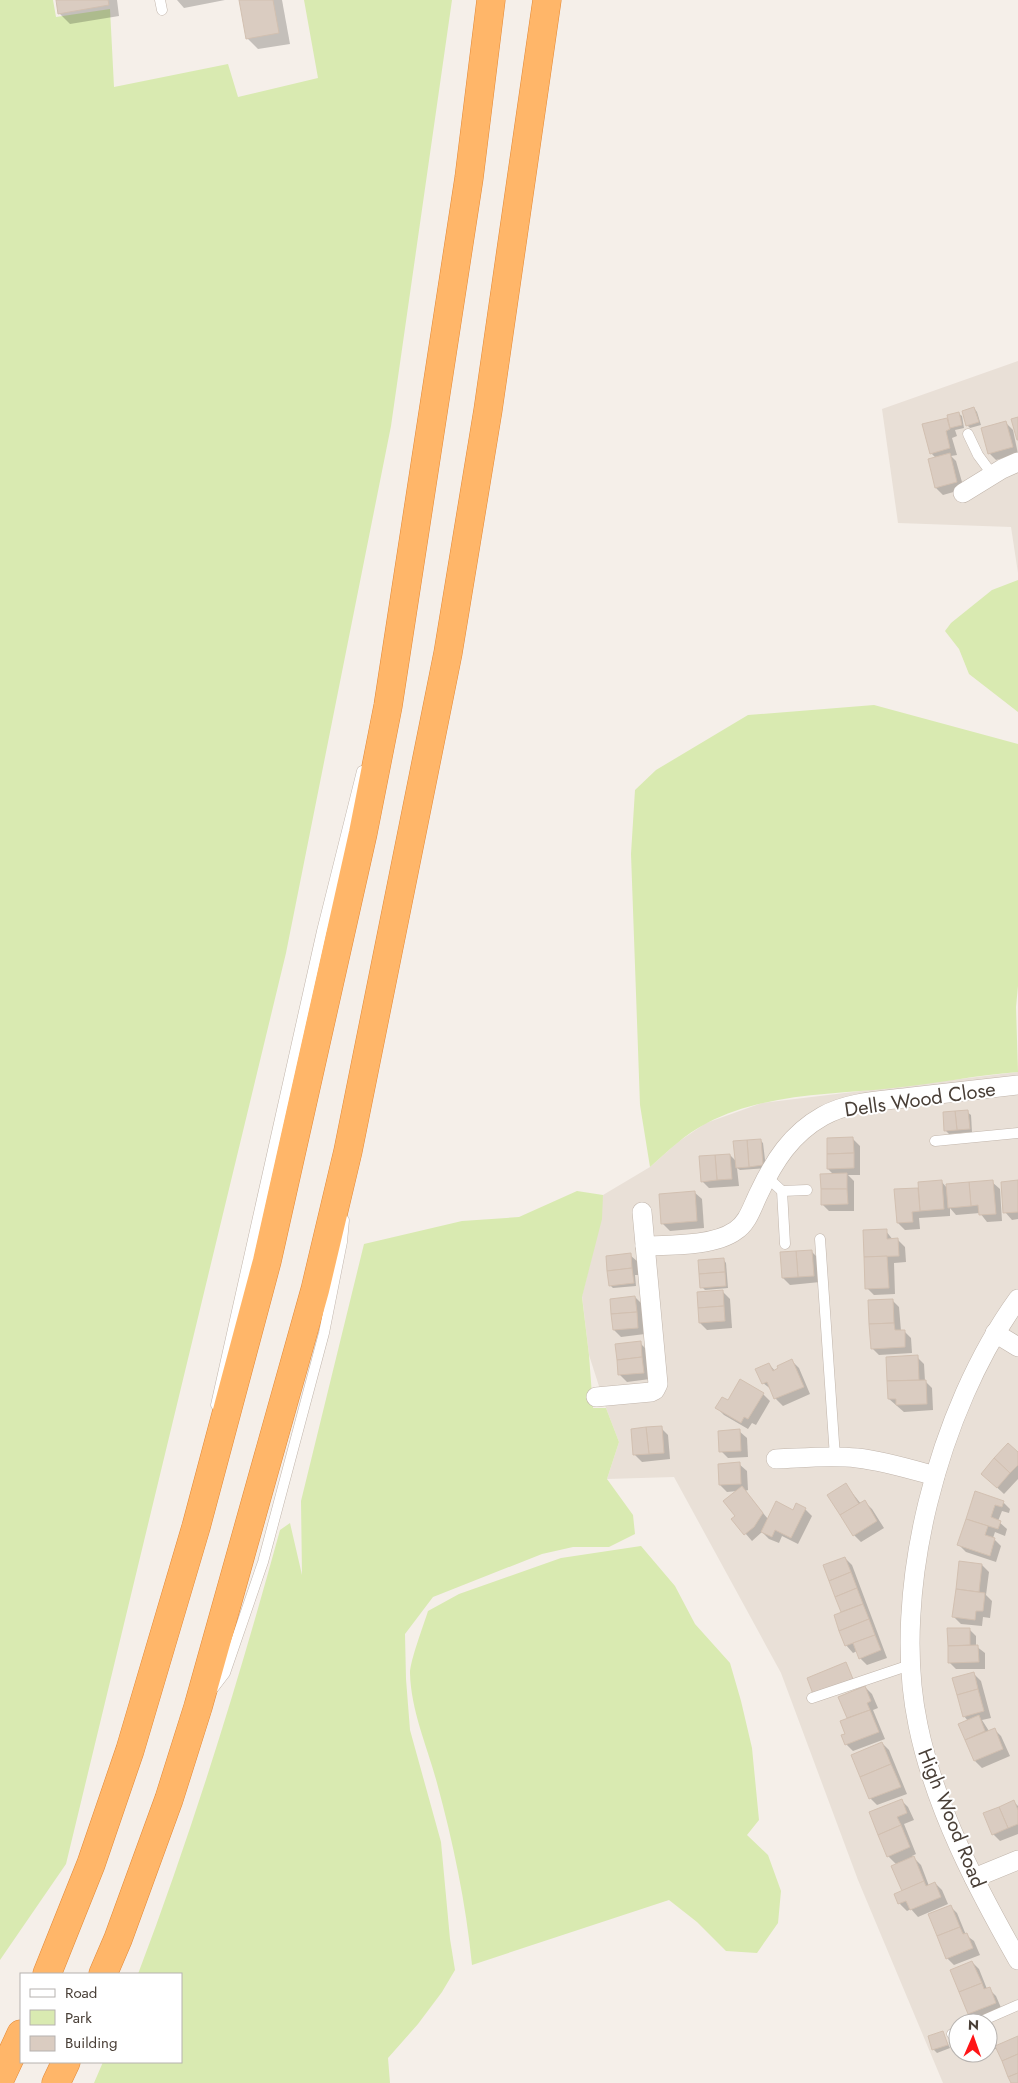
<svg xmlns="http://www.w3.org/2000/svg" width="1018" height="2083" viewBox="0 0 1018 2083" font-family="Jost,sans-serif">
  <style>
    .residential { fill: #e9e0d7; fill-rule: evenodd }
    .green { fill: #d9eab1 }
    .shadow { fill: #0003 }
    .building { fill: #daccc1; stroke: #d2c0b1 }
    .lines { fill: none; stroke-linecap: round; stroke-linejoin: round }
    .lane-casing { stroke: #c1b5ab; stroke-width: 11 }
    .street-casing { stroke: #c1b5ab; stroke-width: 20 }
    .highway-casing { stroke: #e28836; stroke-width: 29 }
    .lane { stroke: #fff; stroke-width: 10 }
    .street { stroke: #fff; stroke-width: 19 }
    .highway { stroke: #ffb669; stroke-width: 28 }
    .labels { text-anchor: middle; stroke-width: 4; stroke-linejoin: round; paint-order: stroke }
    .street-label { font-size: 20px; fill: #493f37; stroke: #fff }
  </style>
  <rect width="100%" height="100%" fill="#f5efe9"/>
  <!-- residential -->
  <g class="residential">
    <path d="M1018,361V573L1011,527L898,523L882,409Z"/>
    <path d="M1018,1072V2083H943L858,1880L781,1673L674,1477L607,1479L619,1442L606,1408L589,1355L582,1296L591,1260L603,1195L650,1167L678,1142L706,1123L762,1103ZM958,2023H988V2053H958Z"/>
  </g>
  <!-- green -->
  <g class="green">
    <path d="M0,0H53L56,17L110,9L114,87L228,64L238,97L318,78L304,0H452L391,426L286,953L66,1864L0,1960Z"/>
    <path d="M1018,580V712L969,674L959,649L945,631L951,623L992,590Z"/>
    <path d="M874,705L1018,744V986L1016,1007L1018,1072C976,1075 935,1084 893,1088C830,1095 764,1093 707,1123C685,1134 668,1151 650,1167L640,1105L631,854L635,790L656,770L748,715Z"/>
    <path d="M577,1191L603,1195L602,1219L582,1297L589,1355L593,1408H606L619,1442L607,1479L633,1515L635,1534L609,1547H573L542,1554L433,1597L405,1634L406,1679L410,1730L441,1842L450,1939L455,1970L442,1992L418,2024L388,2058L390,2083H94L103,2062H181V1974H138C193,1829 239,1680 280,1530L290,1523L302,1575L301,1501L364,1244L462,1221L519,1217Z"/>
    <path d="M641,1546L675,1586L695,1624L730,1663L741,1701L752,1748L759,1820L747,1835L768,1855L781,1891L778,1923L757,1953L726,1951L697,1922L669,1900L472,1965C466,1903 453,1842 437,1783C427,1746 411,1711 410,1673C410,1661 424,1624 428,1611L459,1594L561,1558Z"/>
  </g>
  <!-- shadow -->
  <g class="shadow">
    <path d="M57,0H117L119,16L70,24L59,13Z"/>
    <path d="M177,0H225L184,8Z"/>
    <path d="M241,0H282L290,44L258,49L248,39Z"/>
    <path d="M974,408L977,412L981,425L970,428L967,425Z"/>
    <path d="M958,413L962,416L964,428L955,430L957,436L952,438L957,455L951,456L956,461L964,489L943,495L936,488V458L931,453L924,425L949,419Z"/>
    <path d="M1006,423L1013,430L1018,454L996,460L989,453Z"/>
    <path d="M967,1112L971,1115L972,1132L949,1134L946,1131Z"/>
    <path d="M853,1139L860,1146V1175H848L854,1181V1211H829L822,1204L834,1175L828,1169Z"/>
    <path d="M760,1140L763,1143L766,1168L740,1170L737,1168L739,1186L709,1188L702,1181L730,1155L736,1161Z"/>
    <path d="M941,1181L947,1188L992,1182L1000,1189L1002,1221L987,1222L980,1213L956,1215L950,1208V1216L919,1218L920,1229L905,1230L898,1223L896,1190L920,1189Z"/>
    <path d="M1018,1182V1219L1012,1220L1005,1212Z"/>
    <path d="M694,1192L702,1199L704,1228L670,1231L663,1224Z"/>
    <path d="M886,1231L893,1240H898L905,1247L906,1262L894,1263L895,1294L874,1295L867,1288Z"/>
    <path d="M811,1251L818,1258L820,1282L790,1285L783,1278Z"/>
    <path d="M630,1255L638,1262L639,1275H635L636,1286L613,1288L610,1285Z"/>
    <path d="M723,1259L726,1263L728,1288L705,1290L702,1287Z"/>
    <path d="M723,1292L730,1299L732,1328L707,1330L700,1323Z"/>
    <path d="M635,1297L642,1304L645,1334L621,1337L614,1330Z"/>
    <path d="M892,1300L899,1307L901,1331H904L911,1338L912,1353L879,1355L872,1348Z"/>
    <path d="M640,1343L647,1350L650,1379L627,1382L620,1375Z"/>
    <path d="M917,1357L924,1364L925,1381L932,1388L933,1410L904,1412L889,1399L888,1358Z"/>
    <path d="M792,1361L799,1368L810,1394L783,1406L776,1399L772,1390L763,1383L769,1364L775,1371Z"/>
    <path d="M763,1394L770,1401L756,1425L752,1423L748,1429L724,1415L717,1408Z"/>
    <path d="M661,1428L668,1435L670,1459L642,1462L635,1455Z"/>
    <path d="M739,1431L747,1438L748,1457L728,1458L721,1451Z"/>
    <path d="M1018,1454V1479L1004,1494L989,1480Z"/>
    <path d="M739,1464L747,1471L748,1490L745,1491L768,1519L805,1509L812,1516L798,1544L782,1536L779,1543L769,1539L762,1532L752,1541L733,1519L737,1516V1491L727,1492L720,1485Z"/>
    <path d="M846,1485L861,1504L865,1502L872,1509L884,1528L861,1542L854,1535Z"/>
    <path d="M976,1493L1003,1502L1010,1509L1009,1513L1002,1511L998,1521L1007,1529L1005,1536L995,1532L993,1538L1001,1546L996,1562L966,1552L959,1545Z"/>
    <path d="M845,1558L852,1565L887,1658L867,1665L860,1658L857,1651L853,1653L846,1645L842,1613L824,1566Z"/>
    <path d="M960,1562L982,1565L989,1572L986,1595L992,1601L990,1618L983,1617L982,1626L961,1624L954,1617Z"/>
    <path d="M949,1629H969L976,1636V1646L985,1653V1669H956L949,1662Z"/>
    <path d="M974,1674L981,1681L991,1718L982,1720L989,1731L994,1729L1001,1736L1010,1756L982,1768L975,1761L960,1724L968,1721L964,1716Z"/>
    <path d="M865,1687L872,1694L878,1708L873,1710L885,1739L853,1751L846,1744L848,1719L839,1697Z"/>
    <path d="M882,1743L889,1750L907,1794L877,1805L870,1798Z"/>
    <path d="M901,1800L908,1807L914,1820L904,1824L916,1854L912,1856L921,1865L929,1886L935,1883L942,1890L948,1904L918,1917L911,1909L907,1911L900,1904L896,1895L903,1891L897,1865L888,1856L871,1813Z"/>
    <path d="M1014,1802L1018,1806V1834L1000,1841L993,1834Z"/>
    <path d="M950,1906L957,1913L966,1935L974,1941L980,1955L954,1965L947,1958Z"/>
    <path d="M972,1962L979,1969L987,1989H989L996,1996L1002,2010L976,2020L969,2013Z"/>
    <path d="M942,2032L950,2048L937,2053L933,2049Z"/>
    <path d="M988,2033L996,2047L1018,2037V2083H1012L997,2048L988,2053Z"/>
    <path d="M962,2053H987L968,2062Z"/>
  </g>
  <!-- building -->
  <g class="building">
    <path d="M56,0H108L109,5L58,14Z"/>
    <path d="M239,0H273L279,33L246,39Z"/>
    <path d="M974,407L979,422L966,426L962,411Z"/>
    <path d="M959,412L962,425L950,428L947,415Z"/>
    <path d="M1018,417V440H1017L1011,419Z"/>
    <path d="M947,418L950,429L946,431L950,448L930,454L922,424Z"/>
    <path d="M1006,421L1013,447L988,454L981,428Z"/>
    <path d="M950,453L957,482L935,488L928,459Z"/>
    <path d="M968,1110L970,1129L957,1130L955,1111Z"/>
    <path d="M955,1111L957,1130L944,1131L943,1112Z"/>
    <path d="M853,1137L854,1153L827,1154V1138Z"/>
    <path d="M761,1139L763,1165L749,1167L747,1140Z"/>
    <path d="M747,1140L749,1167L736,1168L733,1141Z"/>
    <path d="M854,1153V1168L827,1169V1154Z"/>
    <path d="M730,1154L732,1179L717,1180L715,1155Z"/>
    <path d="M715,1155L717,1180L701,1182L699,1156Z"/>
    <path d="M847,1173V1189H821L820,1174Z"/>
    <path d="M942,1180L944,1209L920,1211L918,1182Z"/>
    <path d="M993,1180L996,1214L979,1215L978,1205L971,1206L969,1182Z"/>
    <path d="M1018,1180V1212L1003,1213L1001,1182Z"/>
    <path d="M969,1182L971,1206L948,1208L946,1184Z"/>
    <path d="M918,1188L920,1211L912,1212L913,1222L897,1223L894,1189Z"/>
    <path d="M821,1189H847L848,1204L821,1205Z"/>
    <path d="M695,1191L697,1221L661,1224L659,1194Z"/>
    <path d="M887,1229V1239L898,1238L899,1256L864,1257L863,1230Z"/>
    <path d="M812,1250L814,1276L798,1277L796,1251Z"/>
    <path d="M796,1251L798,1277L782,1278L780,1252Z"/>
    <path d="M631,1253L632,1268L607,1271L606,1256Z"/>
    <path d="M887,1256L889,1288L865,1289L864,1257Z"/>
    <path d="M724,1258L725,1272L699,1274L698,1260Z"/>
    <path d="M632,1268L634,1283L609,1286L607,1271Z"/>
    <path d="M725,1272L726,1286L700,1288L699,1274Z"/>
    <path d="M723,1290L724,1306L698,1308L697,1292Z"/>
    <path d="M635,1296L637,1312L611,1314L610,1299Z"/>
    <path d="M893,1299L894,1323L869,1324L868,1300Z"/>
    <path d="M724,1306L725,1321L699,1323L698,1308Z"/>
    <path d="M637,1312L638,1328L613,1330L611,1314Z"/>
    <path d="M894,1323L895,1330H905V1347L871,1349L869,1324Z"/>
    <path d="M641,1341L642,1357L617,1360L615,1344Z"/>
    <path d="M918,1355L919,1380L887,1381L886,1357Z"/>
    <path d="M642,1357L644,1373L618,1375L617,1360Z"/>
    <path d="M792,1359L804,1387L774,1399L767,1382L762,1384L755,1369L769,1363L773,1371L778,1368L777,1366Z"/>
    <path d="M740,1379L764,1393L748,1419L744,1417L741,1423L715,1408L722,1397L728,1400Z"/>
    <path d="M926,1380L927,1404L896,1405V1399H888L887,1381Z"/>
    <path d="M662,1426L664,1453L649,1454L646,1427Z"/>
    <path d="M646,1427L649,1454L633,1455L631,1429Z"/>
    <path d="M740,1429L741,1451L719,1452L718,1431Z"/>
    <path d="M1008,1443L1018,1452V1465L1010,1473L994,1458Z"/>
    <path d="M994,1458L1010,1473L997,1488L981,1474Z"/>
    <path d="M740,1462L741,1484L719,1485L718,1464Z"/>
    <path d="M846,1483L859,1504L840,1515L827,1495Z"/>
    <path d="M742,1486L763,1513L754,1527L744,1535L731,1519L735,1516L723,1501Z"/>
    <path d="M975,1491L1004,1501L1002,1507L995,1505L991,1517L1001,1521L998,1529L966,1519Z"/>
    <path d="M865,1500L877,1521L853,1536L840,1515Z"/>
    <path d="M776,1501L793,1510L796,1503L806,1508L791,1538L775,1530L772,1537L761,1532Z"/>
    <path d="M966,1519L988,1526L985,1535L995,1538L990,1556L957,1545Z"/>
    <path d="M845,1557L851,1572L829,1581L823,1565Z"/>
    <path d="M959,1561L982,1564L979,1592L956,1589Z"/>
    <path d="M851,1572L857,1588L835,1597L829,1581Z"/>
    <path d="M857,1588L863,1604L841,1612L835,1597Z"/>
    <path d="M956,1589L985,1593L983,1611H976L975,1620L952,1617Z"/>
    <path d="M863,1604L869,1619L839,1631L834,1615Z"/>
    <path d="M869,1619L875,1635L845,1646L839,1631Z"/>
    <path d="M947,1628H970V1645L948,1646Z"/>
    <path d="M875,1635L881,1650L859,1659L853,1643Z"/>
    <path d="M978,1645L979,1662L948,1663V1646Z"/>
    <path d="M846,1662L853,1679L813,1694L807,1678Z"/>
    <path d="M974,1672L978,1689L957,1695L952,1678Z"/>
    <path d="M865,1686L871,1701L867,1703L870,1710L847,1718L838,1697Z"/>
    <path d="M978,1689L984,1711L963,1717L957,1695Z"/>
    <path d="M870,1710L879,1732L845,1745L841,1735L845,1734L840,1721Z"/>
    <path d="M979,1715L985,1731L965,1740L958,1724Z"/>
    <path d="M995,1728L1003,1749L974,1761L965,1740Z"/>
    <path d="M882,1742L891,1764L860,1777L851,1755Z"/>
    <path d="M891,1764L901,1787L869,1799L860,1777Z"/>
    <path d="M902,1799L907,1813L897,1817L901,1825L878,1835L869,1812Z"/>
    <path d="M1014,1800L1018,1810V1824L1008,1828L999,1807Z"/>
    <path d="M999,1807L1008,1828L992,1835L983,1813Z"/>
    <path d="M901,1825L910,1847L887,1857L878,1835Z"/>
    <path d="M914,1856L924,1881L902,1891L891,1866Z"/>
    <path d="M924,1881L926,1886L935,1882L941,1897L910,1910L906,1901L898,1904L894,1894Z"/>
    <path d="M951,1905L960,1927L937,1936L928,1914Z"/>
    <path d="M960,1927L963,1934L967,1933L973,1948L946,1959L937,1936Z"/>
    <path d="M972,1961L982,1983L959,1992L950,1970Z"/>
    <path d="M982,1983L984,1989L990,1987L996,2003L968,2014L959,1992Z"/>
    <path d="M943,2031L948,2045L932,2050L928,2036Z"/>
    <path d="M988,2031L995,2045L988,2048Z"/>
    <path d="M1018,2036V2054L1002,2061L995,2046Z"/>
    <path d="M960,2053H978L964,2060Z"/>
    <path d="M1018,2054V2073L1008,2077L1002,2061Z"/>
    <path d="M1018,2073V2083H1011L1008,2077Z"/>
  </g>
  <g class="lines">
    <!-- lane casing -->
    <g class="lane-casing">
      <g id="lane">
        <path d="M160,0L162,10"/>
        <path d="M968,434L978,455L992,474"/>
        <path d="M935,1141L1018,1133"/>
        <path d="M767,1177L782,1191L785,1244"/>
        <path d="M782,1191L807,1190"/>
        <path d="M820,1239L835,1457"/>
        <path d="M216,1405L322,931L362,771"/>
        <path d="M212,1690L225,1673L263,1562L324,1333L342,1242L344,1220"/>
        <path d="M812,1698L910,1665"/>
        <path d="M977,2023L1018,2005"/>
        <path d="M952,2034L958,2031"/>
      </g>
    </g>
    <!-- street casing -->
    <g class="street-casing">
      <g id="street">
        <path d="M963,493L1002,469L1018,462"/>
        <path d="M645,1246C671,1245 714,1246 735,1231C748,1223 752,1207 759,1193C774,1161 791,1134 823,1116C850,1101 883,1101 912,1097C947,1093 983,1089 1018,1085"/>
        <path d="M1018,1299C939,1408 890,1592 918,1725C935,1808 977,1888 1018,1960"/>
        <path d="M995,1333L1018,1347"/>
        <path d="M596,1397L651,1392L655,1390L658,1384L642,1212"/>
        <path d="M776,1459C803,1458 830,1455 857,1458C884,1461 910,1469 935,1476"/>
        <path d="M974,1878L1018,1860"/>
      </g>
    </g>
    <!-- highway casing -->
    <g class="highway-casing">
      <g id="highway">
        <path d="M47,1974L91,1864L130,1750L196,1527L267,1261L363,833L388,706L469,178L491,0"/>
        <path d="M103,1974L118,1939L169,1799L198,1707L315,1290L348,1151L448,653L488,410L547,0"/>
        <path d="M0,2079L21,2034"/>
        <path d="M56,2083L66,2062"/>
      </g>
    </g>
    <!-- lane -->
    <use href="#lane" class="lane"/>
    <!-- street -->
    <use href="#street" class="street"/>
    <!-- highway -->
    <use href="#highway" class="highway"/>
  </g>
  <g class="labels">
    <!-- street labels -->
    <g class="street-label">
      <text transform="translate(920 1099) rotate(-8)" y="7">Dells Wood Close</text>
      <text transform="translate(952 1818) rotate(68)" y="7">High Wood Road</text>
    </g>
  </g>
  <!-- legend -->
  <rect x="20" y="1973" width="162" height="90" fill="#ffffff" stroke="#b6b2af"/>
  <rect x="30" y="1989" width="25" height="8" fill="#ffffff" stroke="#b6b2af"/>
  <text x="65" y="1998" font-size="15" fill="#493f37">Road</text>
  <rect x="30" y="2010" width="25" height="15" fill="#d9eab1" stroke="#b6b2af"/>
  <text x="65" y="2023" font-size="15" fill="#493f37">Park</text>
  <rect x="30" y="2036" width="25" height="15" fill="#daccc1" stroke="#b6b2af"/>
  <text x="65" y="2048" font-size="15" fill="#493f37">Building</text>
  <!-- north arrow -->
  <g transform="translate(973 2038) rotate(2)"><circle r="24" fill="#ffffff" stroke="#b6b2af"/>
  <path d="M0-4L9 19L0 12L-9 19Z" fill="#ff1517"/>
  <text y="-8" font-size="14" font-weight="bold" text-anchor="middle" fill="#493f37">N</text>
  </g>
</svg>
